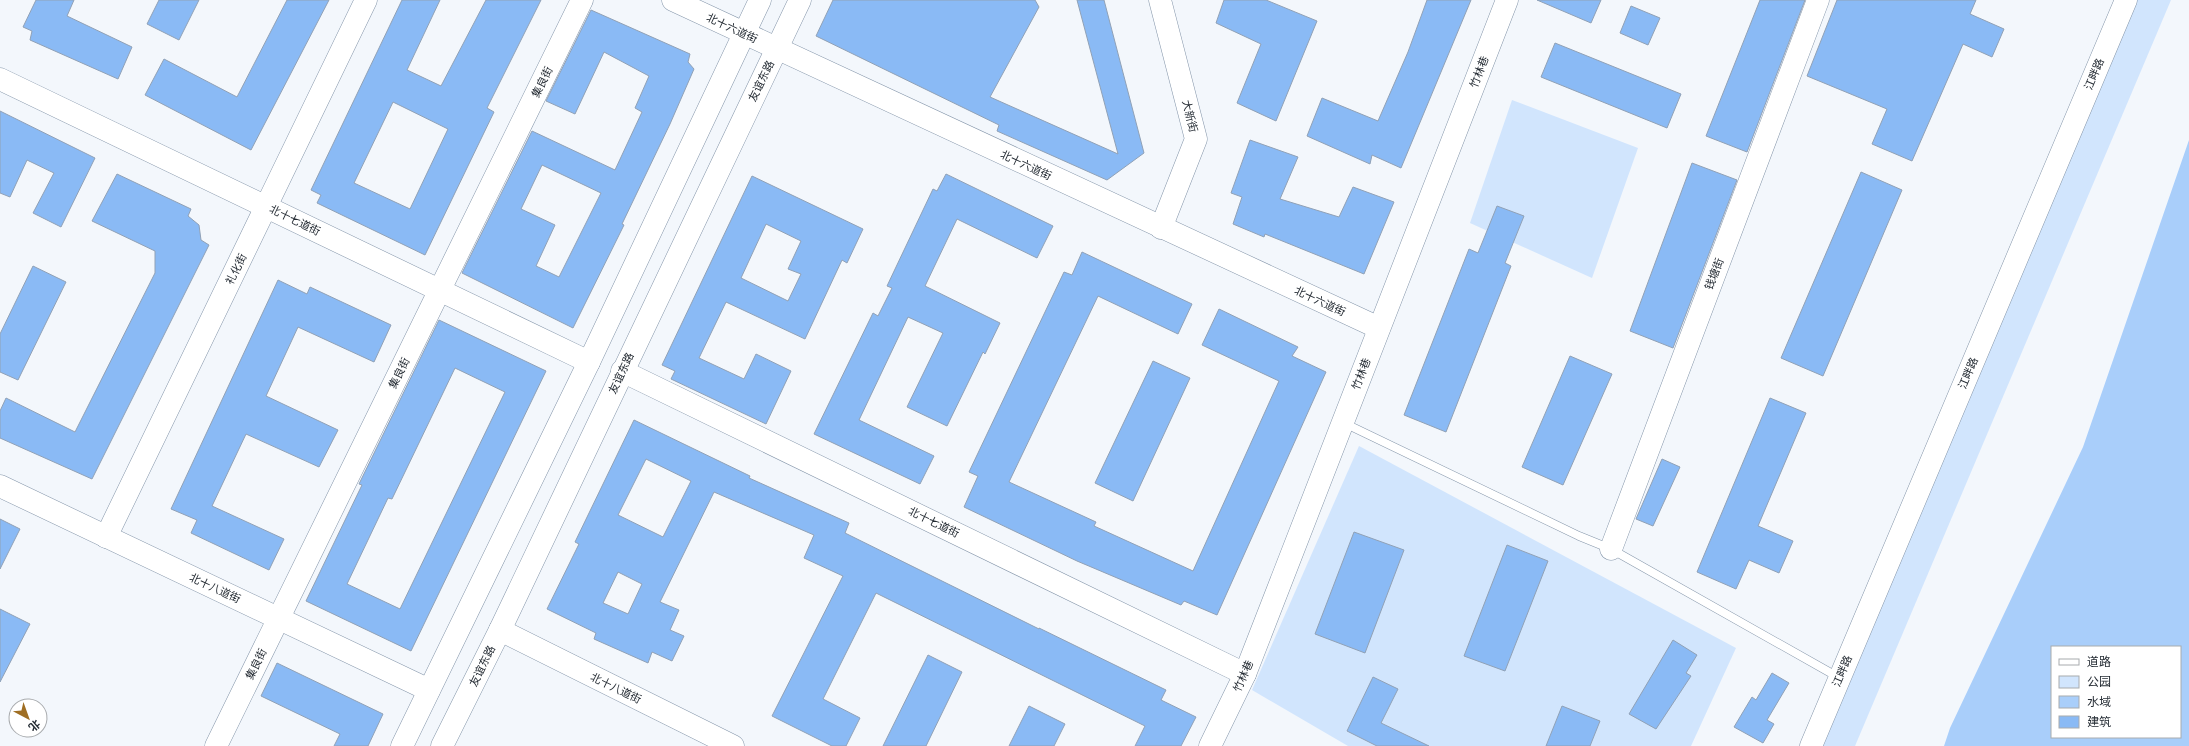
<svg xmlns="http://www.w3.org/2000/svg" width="2189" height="746" viewBox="0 0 2189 746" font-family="'DM Sans','Noto Sans SC',sans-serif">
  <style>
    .green { fill: #d1e5fd }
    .water { fill: #a9cefa; fill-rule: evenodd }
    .building { fill: #8abaf5; stroke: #90a1b6; fill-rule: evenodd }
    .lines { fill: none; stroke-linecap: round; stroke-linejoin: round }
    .lane-casing { stroke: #8596aa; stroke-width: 9 }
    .secondary-casing { stroke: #8596aa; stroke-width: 23 }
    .highway-casing { stroke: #8596aa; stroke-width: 23 }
    .lane { stroke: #fff; stroke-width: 8 }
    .secondary { stroke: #fff; stroke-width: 22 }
    .highway { stroke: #fff; stroke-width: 22 }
    .labels { text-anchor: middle; stroke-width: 4; stroke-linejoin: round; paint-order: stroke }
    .street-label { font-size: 11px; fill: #252c34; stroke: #fff }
  </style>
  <rect width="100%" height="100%" fill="#f3f7fc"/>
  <!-- green -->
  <g class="green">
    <path d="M2123,0H2171L1855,746H1821Z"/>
    <path d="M1512,100L1638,148L1592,278L1470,223Z"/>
    <path d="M1359,446L1736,648L1691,746H1348L1252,690Z"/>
  </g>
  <!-- water -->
  <path class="water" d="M2189,140V746H1944L1950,728L2083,447ZM2052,647H2180V737H2052Z"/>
  <!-- building -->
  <g class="building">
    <path d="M36,0H74L67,16L132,47L118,79L30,40L32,31L23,27Z"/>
    <path d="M159,0H199L179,40L147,24Z"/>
    <path d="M287,0H329L251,150L145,95L164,59L237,97Z"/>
    <path d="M402,0H440L407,70L441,86L486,0H541L487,108L494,112L425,255L317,203L321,195L311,190ZM393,102L448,129L410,209L354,183Z"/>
    <path d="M833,0H1035L1039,7L990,97L1118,154L1077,0H1104L1144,153L1107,180L997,131L999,125L816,36Z"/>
    <path d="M1224,0H1266L1317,21L1276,121L1237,103L1261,44L1216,23Z"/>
    <path d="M1427,0H1471L1401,168L1372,155L1370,164L1307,136L1322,98L1378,121L1408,52Z"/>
    <path d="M1537,0H1601L1591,23Z"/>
    <path d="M1760,0H1805L1747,152L1706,136Z"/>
    <path d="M1837,0H1976L1970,14L2004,29L1992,57L1963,44L1912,161L1872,144L1887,109L1807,76Z"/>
    <path d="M1631,6L1660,18L1648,45L1620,33Z"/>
    <path d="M591,10L690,54L688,62L694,69L670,124L622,224L624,225L573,328L462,273L532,131L615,170L642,112L635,108L649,76L604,52L575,114L546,101ZM542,165L601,193L559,277L536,266L555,225L521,209Z"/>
    <path d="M1555,43L1681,94L1667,128L1541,77Z"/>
    <path d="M0,111L95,158L61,227L33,213L54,173L27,160L10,197L0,193Z"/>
    <path d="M1250,140L1298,157L1280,199L1339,217L1353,187L1394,202L1364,274L1265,234L1264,237L1233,224L1242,197L1231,193Z"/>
    <path d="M1692,163L1737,180L1673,348L1630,331Z"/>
    <path d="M1861,172L1902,190L1823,376L1781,358Z"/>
    <path d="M117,174L191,209L188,216L199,225L201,240L209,245L92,479L0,438V411L6,398L75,432L155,273V251L92,221Z"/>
    <path d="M946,174L1053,226L1037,258L957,219L925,286L1000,323L985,354L983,352L947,426L907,407L943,333L908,317L859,420L934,456L920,484L814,434L873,313L878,316L892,288L887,286L933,189L937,191Z"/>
    <path d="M752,176L863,229L847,263L842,260L805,339L726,302L699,358L744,379L756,354L791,371L766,424L671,379L675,371L662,365ZM766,224L801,241L788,269L801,274L788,301L741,278Z"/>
    <path d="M1497,206L1524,216L1505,263L1511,266L1446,432L1404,415L1469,249L1478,253Z"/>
    <path d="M1082,252L1192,304L1178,334L1098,296L1009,482L1096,522L1094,526L1193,571L1279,381L1202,345L1219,309L1298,347L1292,356L1326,372L1217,615L1184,601L1181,605L1077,561L964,507L978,476L969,472L1064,272L1072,275Z"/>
    <path d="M33,266L66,282L18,380L0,372V334Z"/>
    <path d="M278,280L307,294L310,287L391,325L374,362L298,327L266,396L338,430L319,467L246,434L212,506L284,539L269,570L191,533L197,520L171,509Z"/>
    <path d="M439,320L546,371L411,651L306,601L362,485L359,484ZM455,368L505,392L400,609L347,584L388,498L392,499Z"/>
    <path d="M1570,356L1612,374L1563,485L1522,467Z"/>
    <path d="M1153,361L1190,378L1133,501L1095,483Z"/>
    <path d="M1770,398L1806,413L1758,526L1793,541L1779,573L1749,560L1736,589L1697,572Z"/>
    <path d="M634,420L750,476L749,478L849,523L845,533L1039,629V628L1166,690L1161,700L1196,717L1181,746H1135L1145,726L876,593L823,699L860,718L846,746H832L772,716L843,576L804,558L814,535L714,492L660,602L679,610L670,630L684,636L672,661L652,652L648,663L594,639L596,633L547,609L579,544L575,542ZM646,459L691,481L663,537L618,515ZM618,572L642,584L628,614L603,603Z"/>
    <path d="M1662,459L1680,467L1653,526L1636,519Z"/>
    <path d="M0,519L20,529L0,569Z"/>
    <path d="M1354,532L1404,550L1365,653L1315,634Z"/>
    <path d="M1507,545L1548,561L1505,671L1464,656Z"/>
    <path d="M0,609L30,624L0,682Z"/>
    <path d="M1673,640L1697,655L1686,673L1691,676L1656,729L1629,714Z"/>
    <path d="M928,655L962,672L926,746H883Z"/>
    <path d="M277,663L383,714L368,746H334L340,734L261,696Z"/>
    <path d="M1772,673L1789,683L1767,720L1774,724L1763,743L1734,727L1752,697L1756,700Z"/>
    <path d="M1373,677L1398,689L1381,723L1429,746H1377L1347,731Z"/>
    <path d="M1029,706L1065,724L1054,746H1009Z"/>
    <path d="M1562,706L1600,721L1590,746H1546Z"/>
  </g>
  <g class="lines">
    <!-- lane casing -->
    <g class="lane-casing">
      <path id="lane" d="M1344,423L1579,536L1611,549L1838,677"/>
    </g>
    <!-- secondary casing -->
    <g class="secondary-casing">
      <g id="secondary">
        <path d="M673,0L1379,328"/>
        <path d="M1160,0L1196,139L1161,228"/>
        <path d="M0,79L589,362"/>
        <path d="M622,371L1245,674"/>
        <path d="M0,486L429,690"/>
        <path d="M106,537L366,0"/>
        <path d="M1611,549L1818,0"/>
        <path d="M500,630L733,746"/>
        <path d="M216,746L582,0"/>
        <path d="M1210,746L1245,674L1507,0"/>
        <path d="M1811,746L2126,0"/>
      </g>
    </g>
    <!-- highway casing -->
    <g class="highway-casing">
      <g id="highway">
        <path d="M402,746L589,362L760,0"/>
        <path d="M442,746L500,630L800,0"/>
      </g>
    </g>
    <!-- lane -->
    <use href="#lane" class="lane"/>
    <!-- secondary -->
    <use href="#secondary" class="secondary"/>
    <!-- highway -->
    <use href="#highway" class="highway"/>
  </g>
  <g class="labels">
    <!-- street labels -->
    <g class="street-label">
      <text transform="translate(732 28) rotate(25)" y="4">北十六道街</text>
      <text transform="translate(1479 72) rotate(-69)" y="4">竹林巷</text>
      <text transform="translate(2094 74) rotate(-67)" y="4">江畔路</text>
      <text transform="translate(761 81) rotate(-64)" y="4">友谊东路</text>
      <text transform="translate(542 82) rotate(-64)" y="4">集良街</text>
      <text transform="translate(1190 116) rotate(76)" y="4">大新街</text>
      <text transform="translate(1026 165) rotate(25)" y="4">北十六道街</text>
      <text transform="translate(295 220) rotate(26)" y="4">北十七道街</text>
      <text transform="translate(236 269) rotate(-64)" y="4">礼化街</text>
      <text transform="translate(1714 274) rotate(-69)" y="4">钱塘街</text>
      <text transform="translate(1320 301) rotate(25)" y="4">北十六道街</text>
      <text transform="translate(399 373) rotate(-64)" y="4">集良街</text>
      <text transform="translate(621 373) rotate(-65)" y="4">友谊东路</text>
      <text transform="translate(1968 373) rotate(-67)" y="4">江畔路</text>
      <text transform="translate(1361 374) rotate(-69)" y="4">竹林巷</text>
      <text transform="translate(934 522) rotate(26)" y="4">北十七道街</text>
      <text transform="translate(215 588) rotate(25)" y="4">北十八道街</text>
      <text transform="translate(256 664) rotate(-64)" y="4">集良街</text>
      <text transform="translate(482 666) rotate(-64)" y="4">友谊东路</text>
      <text transform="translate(1842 671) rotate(-67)" y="4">江畔路</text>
      <text transform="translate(1243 676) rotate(-66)" y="4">竹林巷</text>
      <text transform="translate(616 688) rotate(26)" y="4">北十八道街</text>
    </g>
  </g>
  <!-- legend -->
  <rect x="2051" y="646" width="130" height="92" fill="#ffffff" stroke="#a8abae"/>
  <rect x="2059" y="659" width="20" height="6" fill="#ffffff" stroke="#a8abae"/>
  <text x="2087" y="666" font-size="12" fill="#252c34">道路</text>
  <rect x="2059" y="676" width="20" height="12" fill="#d1e5fd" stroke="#a8abae"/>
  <text x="2087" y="686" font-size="12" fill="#252c34">公园</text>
  <rect x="2059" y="696" width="20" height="12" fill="#a9cefa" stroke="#a8abae"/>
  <text x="2087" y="706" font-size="12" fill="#252c34">水域</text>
  <rect x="2059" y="716" width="20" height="12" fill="#8abaf5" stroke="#a8abae"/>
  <text x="2087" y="726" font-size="12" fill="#252c34">建筑</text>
  <!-- north arrow -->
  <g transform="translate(28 718) rotate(139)"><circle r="19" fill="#ffffff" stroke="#a8abae"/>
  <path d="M0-3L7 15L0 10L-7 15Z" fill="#9f6e23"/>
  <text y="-6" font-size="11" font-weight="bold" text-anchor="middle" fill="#252c34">北</text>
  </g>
</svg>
